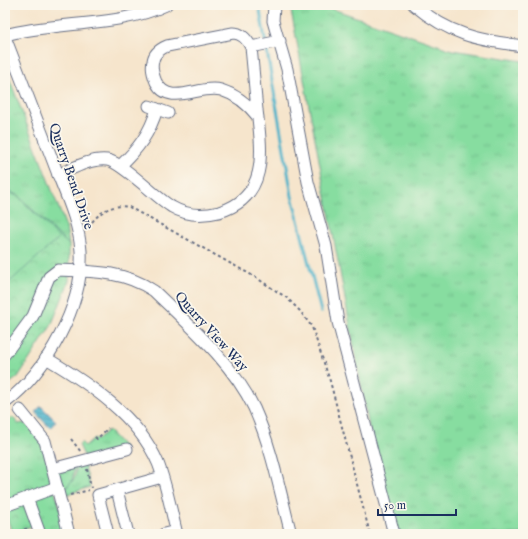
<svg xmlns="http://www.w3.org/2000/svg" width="528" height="539" viewBox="0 0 528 539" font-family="'IM FELL English',serif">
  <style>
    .grass { fill: url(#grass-tufts); stroke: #51867f }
    .park { fill: url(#park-crowns); stroke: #51867f }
    .pitch { fill: #87dda0; stroke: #51867f }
    .water { fill: url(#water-rules); stroke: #337194 }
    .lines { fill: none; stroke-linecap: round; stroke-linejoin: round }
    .stream { stroke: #4bb3ca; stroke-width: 3 }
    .minor-casing { stroke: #686f84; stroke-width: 13 }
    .path { stroke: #686f84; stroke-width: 2; stroke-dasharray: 3 3; stroke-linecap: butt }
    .minor { stroke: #fff; stroke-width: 11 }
    .labels { text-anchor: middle; stroke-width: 3.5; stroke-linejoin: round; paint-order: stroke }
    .street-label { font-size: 14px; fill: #1b2f5e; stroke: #fbf7ec }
  </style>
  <defs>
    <pattern id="grass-tufts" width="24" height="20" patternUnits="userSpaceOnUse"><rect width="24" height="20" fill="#87dda0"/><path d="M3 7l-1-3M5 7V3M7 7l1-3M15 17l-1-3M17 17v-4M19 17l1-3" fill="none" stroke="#74be8c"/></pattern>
    <pattern id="park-crowns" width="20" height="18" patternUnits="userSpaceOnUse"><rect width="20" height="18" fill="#87dda0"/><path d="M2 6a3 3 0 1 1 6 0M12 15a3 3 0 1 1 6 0" fill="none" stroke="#74be8c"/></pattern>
    <pattern id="water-rules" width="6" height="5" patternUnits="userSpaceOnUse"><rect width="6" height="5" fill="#4bb3ca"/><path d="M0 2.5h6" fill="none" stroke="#3e92a7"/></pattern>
  </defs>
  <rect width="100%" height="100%" fill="#fbf7ec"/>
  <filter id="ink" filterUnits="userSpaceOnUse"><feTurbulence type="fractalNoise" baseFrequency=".025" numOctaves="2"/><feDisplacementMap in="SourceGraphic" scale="8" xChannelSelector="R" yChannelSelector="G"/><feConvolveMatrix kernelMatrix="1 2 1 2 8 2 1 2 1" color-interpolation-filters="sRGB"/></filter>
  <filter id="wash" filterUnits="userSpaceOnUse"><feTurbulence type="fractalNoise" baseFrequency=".012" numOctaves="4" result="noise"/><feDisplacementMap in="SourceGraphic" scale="16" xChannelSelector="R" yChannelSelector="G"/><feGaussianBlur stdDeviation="0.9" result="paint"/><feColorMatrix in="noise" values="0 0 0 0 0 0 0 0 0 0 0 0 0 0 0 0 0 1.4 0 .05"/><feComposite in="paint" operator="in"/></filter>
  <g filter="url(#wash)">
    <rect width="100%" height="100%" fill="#f6e5cc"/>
    <!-- grass -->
    <g class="grass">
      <path d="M290,5H321L452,50L523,61V534H389Z"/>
      <path d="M5,67L66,227L69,245L18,196L5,189Z"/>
      <path d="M13,417L18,424L24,423L42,437L55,485L5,505V423Z"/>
      <path d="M108,430L124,447L85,458L79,445L81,442L85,446L94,438L97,440Z"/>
      <path d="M76,463H84L90,487L62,496C64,483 78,486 76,463Z"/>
      <path d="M54,489L68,534H42L29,498Z"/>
    </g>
    <!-- park -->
    <g class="park">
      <path d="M5,189L18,196L69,245V281L51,326L18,377L5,387Z"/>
      <path d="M75,467L72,481L63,490L55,469Z"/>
      <path d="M24,500L34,525L14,533L12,532L5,513V508Z"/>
    </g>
    <!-- pitch -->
    <path class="pitch" d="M5,191L18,196L59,238L5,286Z"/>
    <!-- water -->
    <path class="water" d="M41,406L56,421L50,428L35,412Z"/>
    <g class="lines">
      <!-- stream -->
      <path class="stream" d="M259,5L292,196L321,312"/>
    </g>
  </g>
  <g filter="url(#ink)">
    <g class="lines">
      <!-- minor casing -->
      <g class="minor-casing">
        <g id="minor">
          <path d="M274,5L273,21L287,69L308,182L326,246L338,322L394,534"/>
          <path d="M414,5C450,35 478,40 523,46"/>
          <path d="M5,35C56,21 120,27 166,5"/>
          <path d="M5,37C21,79 38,122 54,164C64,191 79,221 81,251C84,305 47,371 5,403"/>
          <path d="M251,47L280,41"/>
          <path d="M149,106L168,113"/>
          <path d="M120,166C138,149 150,133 157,109"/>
          <path d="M58,175C72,169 91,158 107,160C122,162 156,198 172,207C187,216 203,216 219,212C269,197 262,151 257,110C255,89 253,68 251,47C247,39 242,33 233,33L167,46C160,49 154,53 153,61C151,68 153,75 156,82C169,108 201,84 221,90C237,95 248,104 258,117"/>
          <path d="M5,354L33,316L49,277L58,270C92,271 125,271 154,291C190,326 232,362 254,408C272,448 280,492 291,534"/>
          <path d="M46,358C88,383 138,416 158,463C167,486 171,511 177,534"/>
          <path d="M20,410L45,441L69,534"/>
          <path d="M52,469L127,449"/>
          <path d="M117,490L128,534"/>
          <path d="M27,498L40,534"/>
          <path d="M5,506L57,487"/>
          <path d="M108,534L98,495L162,477"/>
          <path d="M164,534L176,531"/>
        </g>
      </g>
      <!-- path -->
      <g class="path">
        <path d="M92,222C102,210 113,204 129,207L255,277L287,298L300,311L312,327L330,381L370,534"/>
        <path d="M95,437L97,439L108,428"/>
        <path d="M71,439L81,452"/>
        <path d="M87,469L91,488"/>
        <path d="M70,495L89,490"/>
        <path d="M5,517L11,534"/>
        <path d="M13,534L28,528"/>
      </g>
      <!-- minor -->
      <use href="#minor" class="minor"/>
    </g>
  </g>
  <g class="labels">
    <!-- street labels -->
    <g class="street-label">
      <text transform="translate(72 176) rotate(71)" y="5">Quarry Bend Drive</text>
      <text transform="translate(212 331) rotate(48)" y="5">Quarry View Way</text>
    </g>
  </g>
  <!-- margin -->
  <rect width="528" height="539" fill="none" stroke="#fbf7ec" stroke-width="20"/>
  <!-- scale -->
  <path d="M378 509v6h78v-6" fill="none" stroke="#1b2f5e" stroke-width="2"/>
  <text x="384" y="509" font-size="12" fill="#1b2f5e" stroke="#fbf7ec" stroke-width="3" paint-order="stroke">50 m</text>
</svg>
